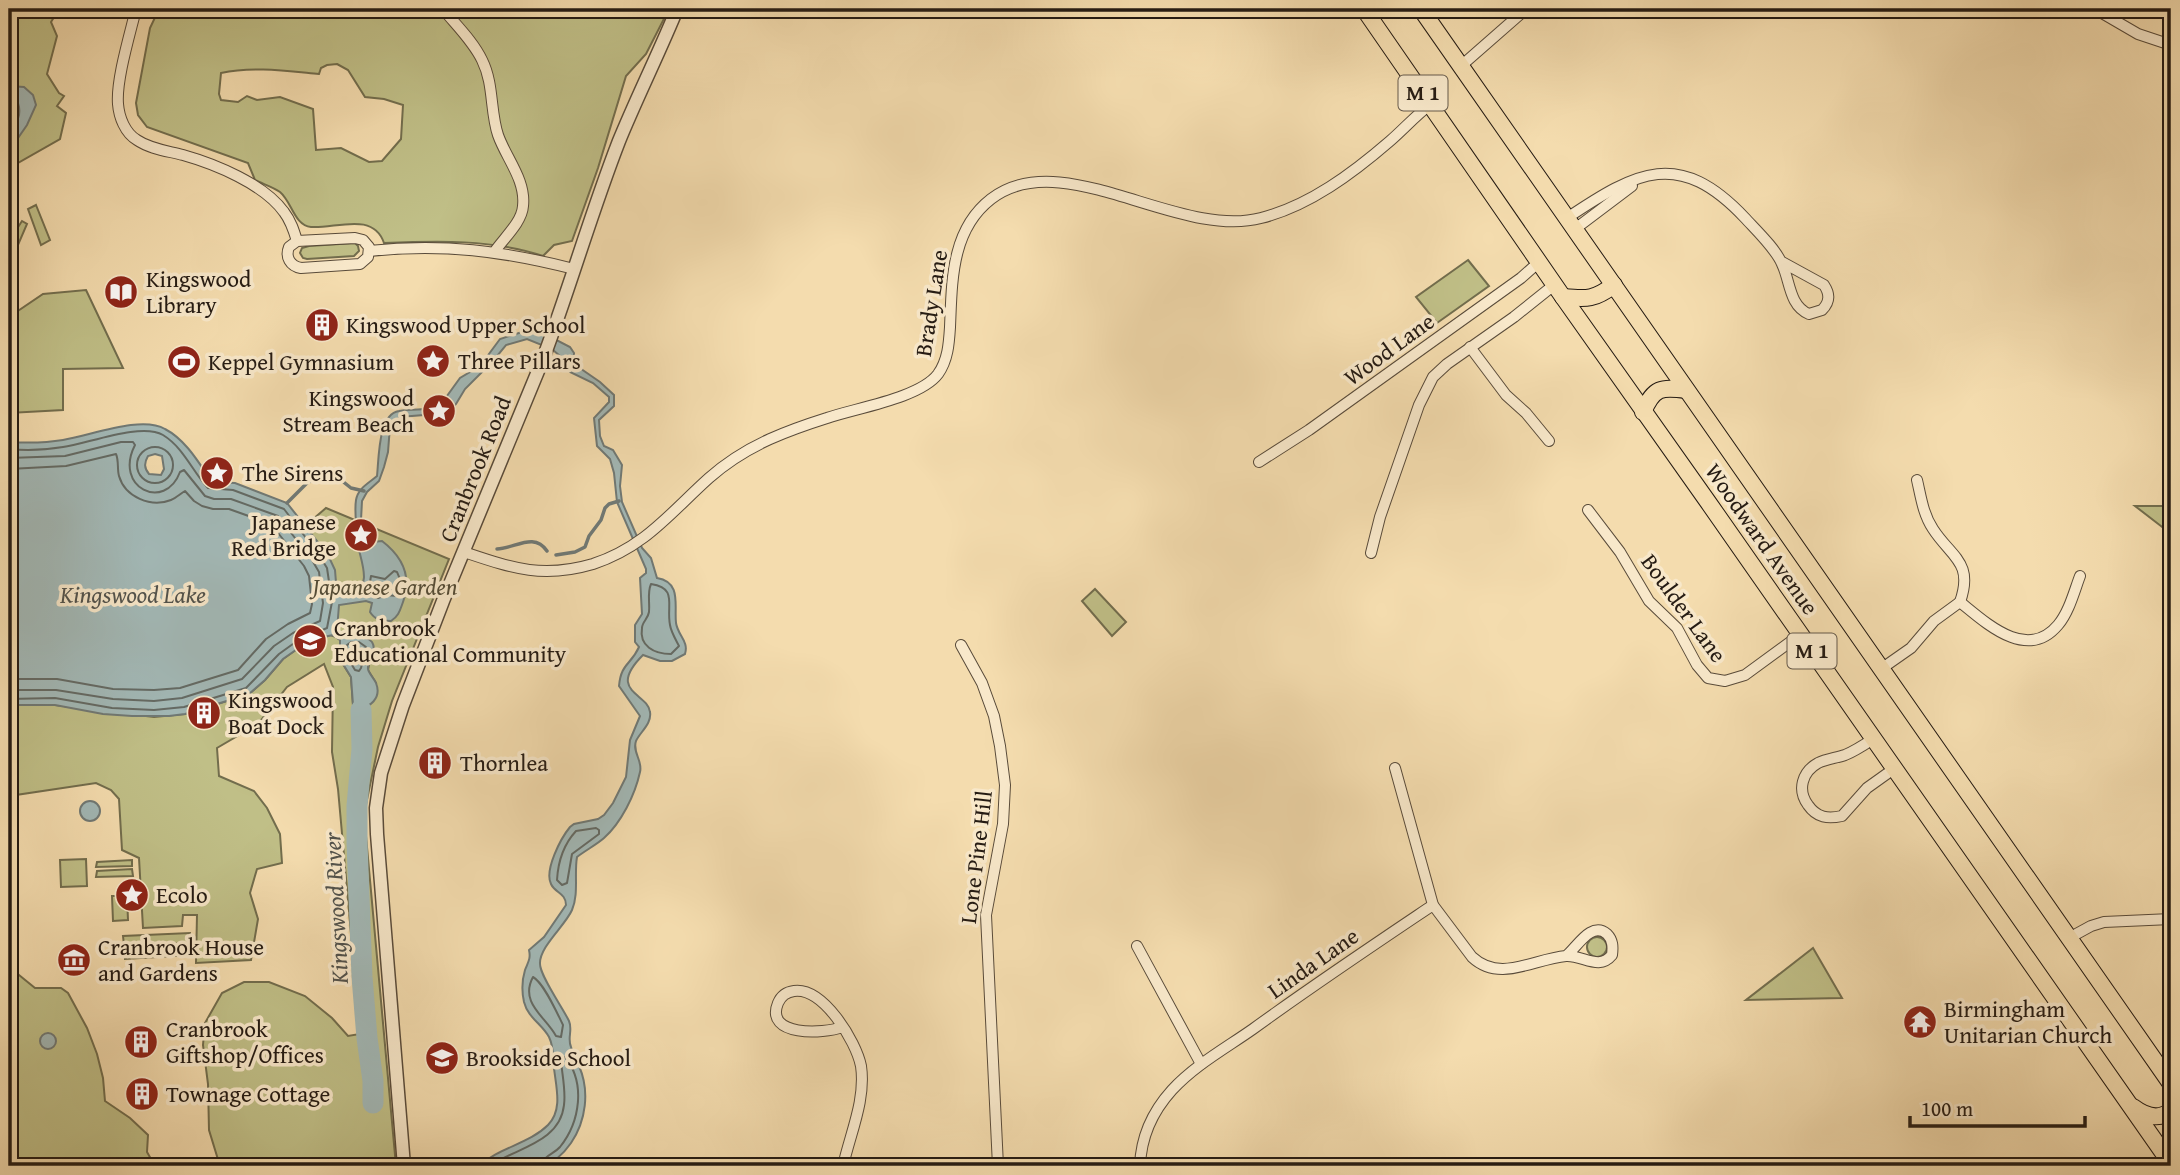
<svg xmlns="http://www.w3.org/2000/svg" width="2180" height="1175" viewBox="0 0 2180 1175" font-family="'Gentium Book Plus',serif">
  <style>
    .green { fill: #c0bf87; stroke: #726d4d; stroke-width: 2; fill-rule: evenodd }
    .water { fill: #a2b8b6; stroke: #707975; stroke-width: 2; fill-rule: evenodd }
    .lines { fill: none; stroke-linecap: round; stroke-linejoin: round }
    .shore { stroke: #646a64; stroke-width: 2 }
    .stream { stroke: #707975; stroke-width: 3.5 }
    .river { stroke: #a2b8b6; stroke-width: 21 }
    .minor-casing { stroke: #594b3a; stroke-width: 12 }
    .tertiary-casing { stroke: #594b3a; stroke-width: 15 }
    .primary-casing { stroke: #251b13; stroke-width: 18 }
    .minor { stroke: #f8e8ca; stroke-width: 10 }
    .tertiary { stroke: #f8e8ca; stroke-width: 12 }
    .primary { stroke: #f4dcae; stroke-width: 16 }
    .labels { text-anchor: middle; stroke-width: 7; stroke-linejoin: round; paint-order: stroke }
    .shield { fill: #f8e8ca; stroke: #64584a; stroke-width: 2 }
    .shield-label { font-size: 21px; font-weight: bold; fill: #251b13 }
    .poi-label { font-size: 23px; fill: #251b13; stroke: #f8e8ca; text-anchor: start }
    .street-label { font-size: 23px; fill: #251b13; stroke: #f8e8ca }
    .park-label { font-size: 23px; font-style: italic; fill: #544c36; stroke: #f8e8ca }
    .water-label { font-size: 24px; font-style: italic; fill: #51524c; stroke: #f8e8ca }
  </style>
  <rect width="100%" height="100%" fill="#f4dcae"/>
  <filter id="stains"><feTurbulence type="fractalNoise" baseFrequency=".00286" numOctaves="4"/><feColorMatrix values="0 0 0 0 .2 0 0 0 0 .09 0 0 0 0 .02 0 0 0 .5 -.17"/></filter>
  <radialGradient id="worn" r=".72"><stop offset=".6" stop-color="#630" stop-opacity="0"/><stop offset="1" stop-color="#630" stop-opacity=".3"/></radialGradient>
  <!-- green -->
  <g class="green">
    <path d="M9,9H59L51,22L57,36L47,74L59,93L64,96L57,106L66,113L60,139L9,168Z"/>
    <path d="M159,9H669L646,54L626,76L598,168L572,241L554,245L543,256C493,239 436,241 384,243C373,211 335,229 311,227C294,225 292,202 280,192C273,187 263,184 255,180L248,163L147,127L138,115L136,103L150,28ZM337,64L348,70L365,97L384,99L403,105L401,139L382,161L369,162L341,148L316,150L313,109L280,97L257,100L247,96L238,102L221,100L219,94L221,73C252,66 287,71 319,74L321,68L327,65Z"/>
    <path d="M36,205L50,240L41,245L28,209Z"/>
    <path d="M22,221L27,224L15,252L9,249V241Z"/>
    <path d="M355,243L358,246L359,251L354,256L307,259L303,258L300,253L302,248L309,246Z"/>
    <path d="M1468,260L1489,286L1437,323L1416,297Z"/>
    <path d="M86,290L123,368L63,369V410L9,413V317L43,294Z"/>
    <path d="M2135,506H2171V536L2170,533Z"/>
    <path d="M326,508L449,559L392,701L378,747L364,814L396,1166H220L209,1130L208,1084L203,1045L205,1023L222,993L244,982H269L305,996L332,1018L348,1036L360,1034L338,789L332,752L333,687L324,664L287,687L258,724L217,748L219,776L254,791L267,808L280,834L282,863L257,869L250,893L258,919L251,960L196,963L197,915H183L182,926L143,928L139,858L122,850L119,799L111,790L96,783L9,796L10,756L9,705H55L154,717L185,714L249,694L265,680L283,659L300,647L330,635L336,637L340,640L341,661L351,677L353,705L376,683L368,670L373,646C366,631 348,638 336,629C336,621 338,614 338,606C337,566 328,556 305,526Z"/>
    <path d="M1095,589L1126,622L1112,636L1082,601Z"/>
    <path d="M86,859L87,886L61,887L60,860Z"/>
    <path d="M132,860V866L96,867L97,862Z"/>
    <path d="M132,869L133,876L96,877L97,871Z"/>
    <path d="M112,896H127L128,920L113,921Z"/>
    <path d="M190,933L191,943L124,945L123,936Z"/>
    <circle cx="1597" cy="947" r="10"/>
    <path d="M191,947V955L125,959V950Z"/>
    <path d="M1813,948L1842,998L1746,1000Z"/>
    <path d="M19,975L35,988H61L68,993L87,1028L97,1054L103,1078L105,1101L130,1118L148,1135L147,1152L155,1166H9V979Z"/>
  </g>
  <!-- water -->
  <g class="water">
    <path d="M9,9H28L15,21L9,36Z"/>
    <path d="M9,86L24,87L33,95L36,105L27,125L9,151V131C17,123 22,115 18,103L9,100Z"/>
    <path d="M539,331L570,347L574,353V364L600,382L614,395V406L599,420L600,436L604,446L613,450L622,465L620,486L622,502L642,548L651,558L657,578C682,582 674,606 676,623C678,636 689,641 685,654L672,661H660L643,655C606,692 648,693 650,712C652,724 640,732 636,741C632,752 643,761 640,772C635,795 621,823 604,838C596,845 586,850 577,857C574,874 579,894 572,910C565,926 539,947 540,964C540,976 563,1008 569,1021C573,1030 567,1038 571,1047C573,1054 577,1060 579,1066C590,1091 586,1121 571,1143C564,1153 556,1162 543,1166C528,1170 496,1166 479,1166C500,1147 529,1144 548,1125C563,1110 556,1087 554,1068C553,1058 554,1047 549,1037C542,1024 528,1018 524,1002C522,993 522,980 525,970C528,962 531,959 529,950L544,937L566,905C566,893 555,893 551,884C544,870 561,838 570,827L574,824L598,819L604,815L613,803L626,777L630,740L640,716L619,686C621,663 631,665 639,647L635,642V625L642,614L640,578L646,573V569L617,502L614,473L610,459L597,446L594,418L609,402V397L593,383L570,372L561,357L552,349L527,339L506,345L493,361L465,389L456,404L448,413L400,417L390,426L388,452L384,467L379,481L367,492L362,501L361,520L366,541L372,542L382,541C403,557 412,577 403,602C400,610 399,616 391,621C382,621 375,620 370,612L372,603L366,601L339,605L337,630C347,637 365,633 372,642C378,652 367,659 368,669C369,674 374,678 376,683C382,698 370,708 357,709L353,705L351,677L340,659V640L333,635L318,638L300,647L283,659L265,680L249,694L185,714L169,716H132L103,714L55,705H9V442C27,443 45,443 63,440C90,436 141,415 165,429C186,440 199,463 212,482L235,483L287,503L328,555L335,570L337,595C343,597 346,598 352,595C375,585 358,556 357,539C357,527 354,512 356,500C358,488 369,483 377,476C379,458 378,414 399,411C413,408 426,411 439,407L460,378L480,366L500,339L522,332ZM155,454L162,456L164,469L161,475L149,474C144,468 144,463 148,456Z"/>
    <circle cx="90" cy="811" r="10"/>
    <circle cx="48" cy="1041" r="8"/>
  </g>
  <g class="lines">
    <!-- shore -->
    <g class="shore">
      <circle cx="155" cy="465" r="18"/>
      <path d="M9,449C27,451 45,450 63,447C87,444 141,422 163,435C184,448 192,471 208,488L233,490L284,509L319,555L327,568L332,602L327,628L297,641L279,654L246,688L184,707L154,710L112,708L55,698L9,699"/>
      <path d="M9,458L65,456L121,442H133L135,445C113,488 165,512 180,472L184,470L205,496L214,499H231L278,516L312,560L319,572L323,603L320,621L293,633L274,646L242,679L182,698L154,701L113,699L56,690H9"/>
      <path d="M9,469L66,466L116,454C119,461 117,469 119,476C125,497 151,508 171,500C176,498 180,494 185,491L194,501L202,506L213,509H229L271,524L304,566L309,576L312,604L310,613L288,624L266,639L238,670L180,688L154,690L113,689L57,679H9"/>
      <path d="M394,571L397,572C401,579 402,589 397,596L386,595L378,598L368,594L371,576L385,579Z"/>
      <path d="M651,584C678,588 666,605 670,625C671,632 676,640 679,646L671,654C654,654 639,646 642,628C642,622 648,619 649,612C650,602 647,593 651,584Z"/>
      <path d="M351,642H359L366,647L361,668L359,671L355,670L347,657V645Z"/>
      <path d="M596,828L599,830V834L572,854L567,883L562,885L557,880C558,862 564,844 576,831Z"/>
      <path d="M533,977C544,983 557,1013 563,1025L561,1037L556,1036C546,1017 519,1003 533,977Z"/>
      <path d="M490,1166C515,1148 560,1143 564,1105C566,1090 562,1075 561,1060L565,1057C586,1083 580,1122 560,1147C553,1155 543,1155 542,1166"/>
    </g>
    <!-- stream -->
    <g class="stream">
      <path d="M287,503L307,483L324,474L336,476L351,488L364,491"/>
      <path d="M497,549C516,548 534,532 547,551"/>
      <path d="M556,555L575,552L585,547L589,536L601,520L605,508L609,504L619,501"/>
    </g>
    <!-- river -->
    <path class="river" d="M361,710L362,749L357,806V842L362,977L367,1038L373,1081V1103"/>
    <!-- minor casing -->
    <g class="minor-casing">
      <g id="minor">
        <path d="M136,9C130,34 116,80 118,104C119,117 125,133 137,140C150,149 168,151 183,155C215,164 264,184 284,212C291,221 294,231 297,241"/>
        <path d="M443,9C456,25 473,41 482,60C494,84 490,111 498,135C506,158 526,180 523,206C522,222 504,238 495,251"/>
        <path d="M2095,9L2138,34L2171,45"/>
        <path d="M1461,66L1526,9"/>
        <path d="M1567,218C1637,171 1679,148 1745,218C1756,230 1776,249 1782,264C1790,280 1789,306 1809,314L1822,310C1830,302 1830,294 1824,285L1782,262"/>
        <path d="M1575,229L1632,186"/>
        <path d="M355,238L363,240L369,247L368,257L360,264L301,268C290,266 285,257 289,247L297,241Z"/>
        <path d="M369,251C443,243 503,251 574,269"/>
        <path d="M1470,347L1506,395L1526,413L1549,441"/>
        <path d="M1259,462L1309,430L1521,278L1539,262"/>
        <path d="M1917,480C1921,497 1923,514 1933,529C1951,557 1974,562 1960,602"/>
        <path d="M1588,510L1620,552L1649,601L1677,628L1697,665L1708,678L1725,681L1745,675L1801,634"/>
        <path d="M464,552C512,568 542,579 593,564C645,547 670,513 709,478C727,462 748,449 770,439C788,431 808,424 827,418C856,408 920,398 938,374C948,360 949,343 950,327C952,281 951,230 991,199C1062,144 1178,240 1261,218C1309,206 1353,173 1390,141C1404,129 1416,115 1431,104"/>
        <path d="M1371,553L1380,517L1419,405L1433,377L1447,364L1514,317L1554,285"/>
        <path d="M1960,602C1986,623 2027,662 2058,625C2069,612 2074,592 2080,576"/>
        <path d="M961,645L982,683L994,716L1000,746L1005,785L1003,824L986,915L998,1166"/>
        <path d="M1881,669L1911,648L1934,621L1960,602"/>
        <path d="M1873,739C1864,745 1855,751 1845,755C1836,758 1826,759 1818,763C1802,772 1797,790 1808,805C1817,818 1828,819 1842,816L1867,788L1895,768"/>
        <path d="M1395,768L1433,905L1472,957C1500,983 1533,959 1566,956C1583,955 1599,971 1612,955C1613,947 1613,940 1607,934C1591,920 1576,949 1566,956"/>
        <path d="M2069,938L2091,926L2104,922L2171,919"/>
        <path d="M1137,946L1201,1064"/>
        <path d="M842,1027C824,1034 764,1037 778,1003C781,996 786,992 794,991C823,987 856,1041 861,1066C866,1100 850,1134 843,1166"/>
        <path d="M1140,1166C1141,1137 1153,1111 1172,1090C1195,1065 1226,1048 1253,1029C1312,986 1372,946 1433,905"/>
      </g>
    </g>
    <!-- tertiary casing -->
    <g class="tertiary-casing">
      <path id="tertiary" d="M404,1166L377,834L376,808L381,773L403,705L443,601L543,359C570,287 591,213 619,141C637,97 659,53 677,9"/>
    </g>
    <!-- primary casing -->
    <g class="primary-casing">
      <g id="primary">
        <path d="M1364,9L1563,297L1708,502L2171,1164"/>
        <path d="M1421,9L2171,1084"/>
        <path d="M1563,297C1587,299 1594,300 1614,285"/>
        <path d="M1643,412C1654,387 1661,387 1686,390"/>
        <path d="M2133,1107C2145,1116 2160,1121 2171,1110"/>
      </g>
    </g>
    <!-- minor -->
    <use href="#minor" class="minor"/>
    <!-- tertiary -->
    <use href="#tertiary" class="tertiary"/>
    <!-- primary -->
    <use href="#primary" class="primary"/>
  </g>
  <!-- icons -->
  <defs>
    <g id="library-disc" transform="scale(1.75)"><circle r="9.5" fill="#8f2418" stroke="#f8e8ca"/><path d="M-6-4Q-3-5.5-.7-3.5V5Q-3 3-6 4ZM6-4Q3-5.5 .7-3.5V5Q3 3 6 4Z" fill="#fff"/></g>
    <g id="building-disc" transform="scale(1.75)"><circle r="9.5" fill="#8f2418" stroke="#f8e8ca"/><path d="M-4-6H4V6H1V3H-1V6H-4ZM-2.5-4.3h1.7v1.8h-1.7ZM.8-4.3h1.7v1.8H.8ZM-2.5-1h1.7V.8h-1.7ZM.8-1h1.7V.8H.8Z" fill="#fff"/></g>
    <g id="sight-disc" transform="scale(1.75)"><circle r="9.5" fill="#8f2418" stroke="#f8e8ca"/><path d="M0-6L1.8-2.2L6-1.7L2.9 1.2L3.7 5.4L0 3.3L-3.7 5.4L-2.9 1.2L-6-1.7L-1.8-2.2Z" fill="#fff"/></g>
    <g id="stadium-disc" transform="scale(1.75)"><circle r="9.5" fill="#8f2418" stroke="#f8e8ca"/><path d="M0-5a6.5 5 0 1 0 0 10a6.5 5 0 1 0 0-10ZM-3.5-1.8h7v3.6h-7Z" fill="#fff"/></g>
    <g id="school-disc" transform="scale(1.75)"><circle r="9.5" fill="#8f2418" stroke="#f8e8ca"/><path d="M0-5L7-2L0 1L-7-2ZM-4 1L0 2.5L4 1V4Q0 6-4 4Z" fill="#fff"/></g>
    <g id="museum-disc" transform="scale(1.75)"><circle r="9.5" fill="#8f2418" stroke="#f8e8ca"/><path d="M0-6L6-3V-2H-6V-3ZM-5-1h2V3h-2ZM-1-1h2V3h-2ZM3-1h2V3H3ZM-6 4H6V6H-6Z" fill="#fff"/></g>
    <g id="temple-disc" transform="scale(1.75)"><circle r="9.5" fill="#8f2418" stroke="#f8e8ca"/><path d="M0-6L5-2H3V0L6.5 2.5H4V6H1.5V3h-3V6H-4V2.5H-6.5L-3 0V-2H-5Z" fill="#fff"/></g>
  </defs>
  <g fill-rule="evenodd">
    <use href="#library-disc" x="121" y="292"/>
    <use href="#building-disc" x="322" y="325"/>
    <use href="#sight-disc" x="433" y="361"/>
    <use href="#stadium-disc" x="184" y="362"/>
    <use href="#sight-disc" x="439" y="411"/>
    <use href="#sight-disc" x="217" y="473"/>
    <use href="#sight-disc" x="361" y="535"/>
    <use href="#school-disc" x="310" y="641"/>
    <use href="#building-disc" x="204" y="713"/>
    <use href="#building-disc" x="435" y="763"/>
    <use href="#sight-disc" x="132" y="895"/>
    <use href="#museum-disc" x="74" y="960"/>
    <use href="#temple-disc" x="1920" y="1022"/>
    <use href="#building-disc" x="141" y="1042"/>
    <use href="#school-disc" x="442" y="1058"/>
    <use href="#building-disc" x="142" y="1094"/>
  </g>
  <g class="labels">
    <!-- shield labels -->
    <g class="shield">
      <rect x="1398.5" y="75.5" width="49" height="35" rx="5"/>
      <rect x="1787.5" y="633.5" width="49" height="35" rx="5"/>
    </g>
    <g class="shield-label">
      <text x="1423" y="100">M 1</text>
      <text x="1812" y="658">M 1</text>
    </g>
    <!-- poi labels -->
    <g class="poi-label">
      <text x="146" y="287">Kingswood<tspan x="146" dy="26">Library</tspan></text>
      <text x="346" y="333">Kingswood Upper School</text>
      <text x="458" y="369">Three Pillars</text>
      <text x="208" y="370">Keppel Gymnasium</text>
      <text x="414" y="406" text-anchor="end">Kingswood<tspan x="414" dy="26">Stream Beach</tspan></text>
      <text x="242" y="481">The Sirens</text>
      <text x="336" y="530" text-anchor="end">Japanese<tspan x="336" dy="26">Red Bridge</tspan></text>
      <text x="334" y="636">Cranbrook<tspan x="334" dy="26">Educational Community</tspan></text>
      <text x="228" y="708">Kingswood<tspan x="228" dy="26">Boat Dock</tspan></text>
      <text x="460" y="771">Thornlea</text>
      <text x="156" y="903">Ecolo</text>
      <text x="98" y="955">Cranbrook House<tspan x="98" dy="26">and Gardens</tspan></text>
      <text x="1944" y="1017">Birmingham<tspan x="1944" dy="26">Unitarian Church</tspan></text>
      <text x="166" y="1037">Cranbrook<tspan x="166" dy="26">Giftshop/Offices</tspan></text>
      <text x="466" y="1066">Brookside School</text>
      <text x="166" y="1102">Townage Cottage</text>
    </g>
    <!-- street labels -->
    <g class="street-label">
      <text transform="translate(931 303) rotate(-81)" y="8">Brady Lane</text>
      <text transform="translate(1389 349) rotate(-36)" y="8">Wood Lane</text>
      <text transform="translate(475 469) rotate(-68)" y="8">Cranbrook Road</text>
      <text transform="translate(1762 539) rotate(55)" y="8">Woodward Avenue</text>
      <text transform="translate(1684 608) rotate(54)" y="8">Boulder Lane</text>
      <text transform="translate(976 857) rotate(-83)" y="8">Lone Pine Hill</text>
      <text transform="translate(1313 963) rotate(-35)" y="8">Linda Lane</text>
    </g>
    <!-- park labels -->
    <g class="park-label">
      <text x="385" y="595">Japanese Garden</text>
    </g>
    <!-- water labels -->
    <g class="water-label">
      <text x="133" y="603">Kingswood Lake</text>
      <text transform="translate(336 908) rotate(-93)" y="8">Kingswood River</text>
    </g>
  </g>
  <!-- margin -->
  <rect width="2180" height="1175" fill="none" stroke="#f4dcae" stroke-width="35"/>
  <rect x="10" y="10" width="2159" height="1154" fill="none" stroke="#251b13" stroke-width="3.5"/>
  <rect x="18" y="18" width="2145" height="1140" fill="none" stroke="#251b13" stroke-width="2"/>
  <!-- scale -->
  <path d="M1910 1116v10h175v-10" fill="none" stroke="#251b13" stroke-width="3.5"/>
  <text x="1921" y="1116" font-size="21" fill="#251b13" stroke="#f8e8ca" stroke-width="5" paint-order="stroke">100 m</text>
  <rect width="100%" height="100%" filter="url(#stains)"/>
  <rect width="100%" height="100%" fill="url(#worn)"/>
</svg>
